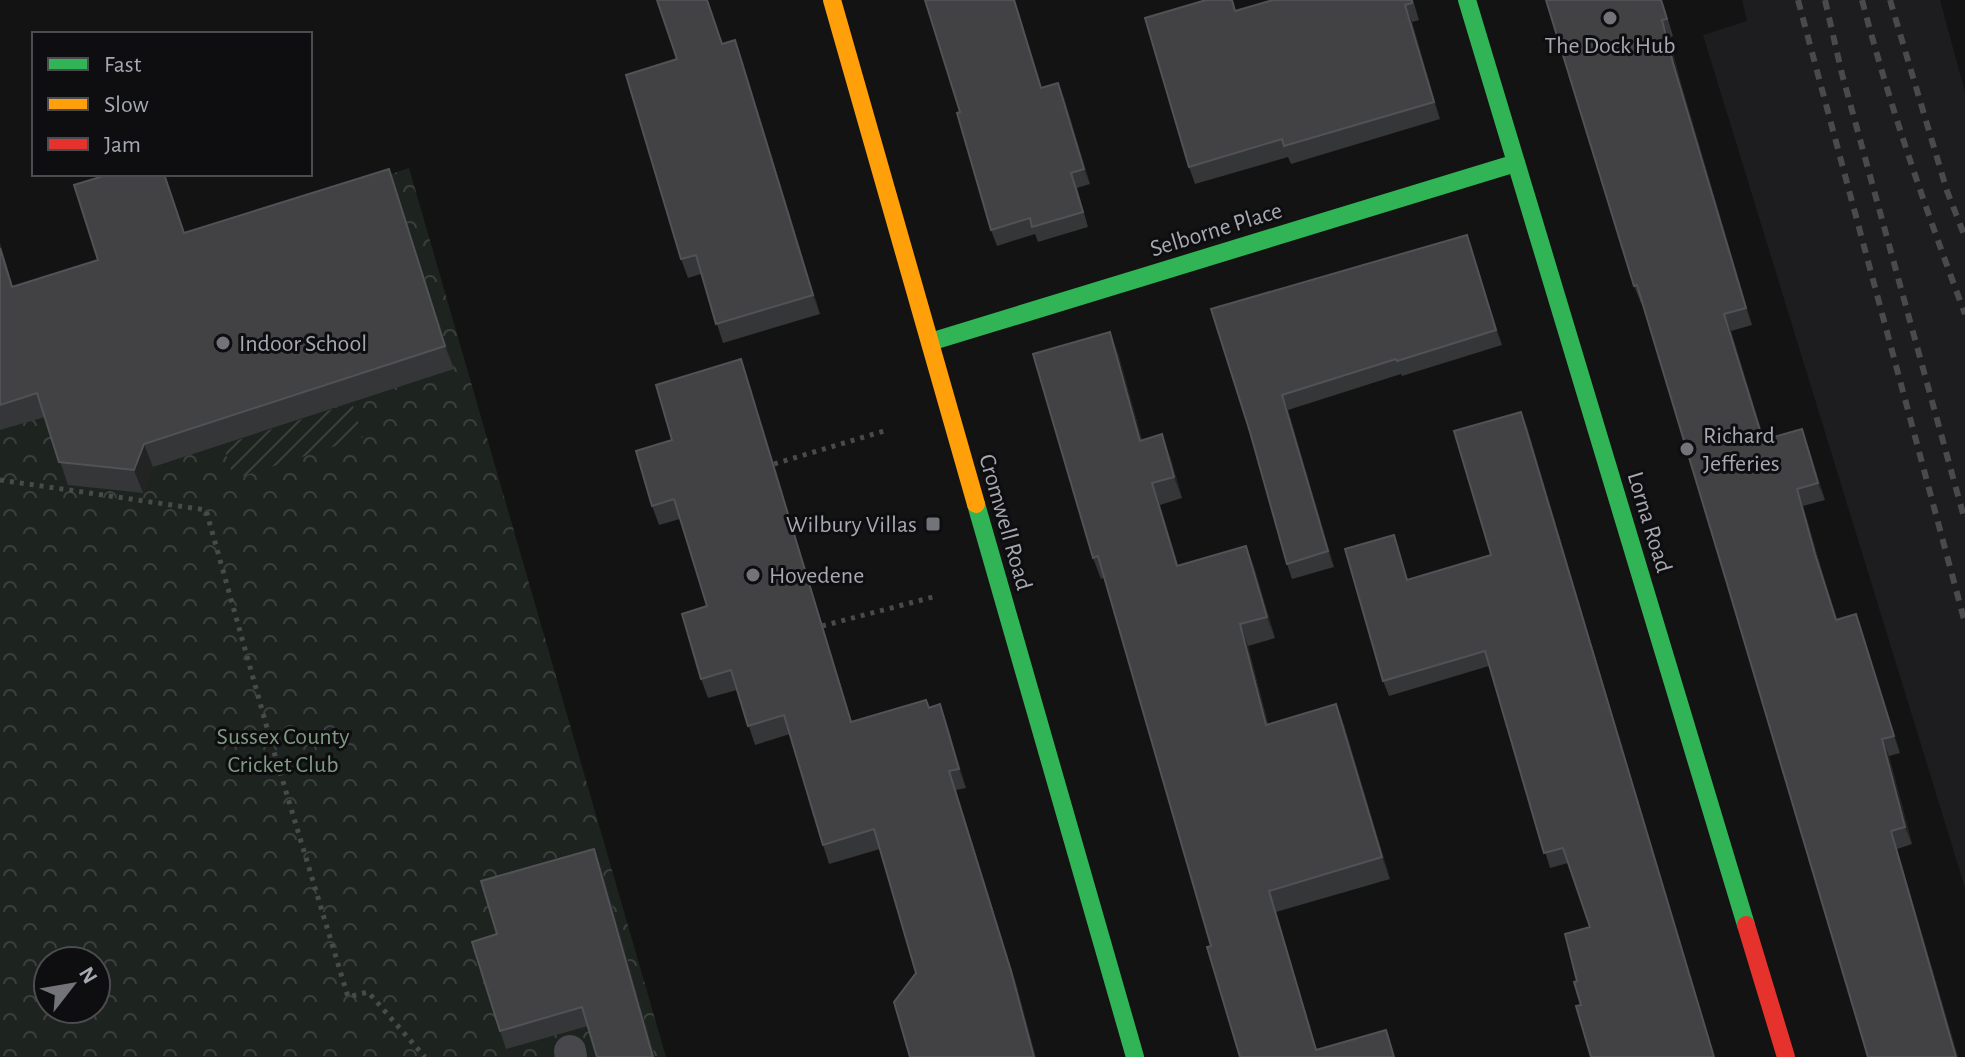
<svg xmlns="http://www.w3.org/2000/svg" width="1965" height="1057" viewBox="0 0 1965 1057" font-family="'Alegreya Sans',sans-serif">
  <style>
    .built { fill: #1d1d1f }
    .park { fill: url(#park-crowns); fill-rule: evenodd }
    .garden { fill: url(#garden-furrows) }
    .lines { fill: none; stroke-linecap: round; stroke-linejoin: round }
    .path { stroke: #494a4c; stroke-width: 5; stroke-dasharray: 4 6; stroke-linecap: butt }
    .lane { stroke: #48484c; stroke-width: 32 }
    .fast { stroke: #30b455; stroke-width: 18 }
    .slow { stroke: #ff9f0a; stroke-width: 18 }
    .jam { stroke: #e5322d; stroke-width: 18 }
    .rail { stroke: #494a4c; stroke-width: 6; stroke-dasharray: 10 8; stroke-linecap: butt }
    .wall { fill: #353637 }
    .shaded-wall { fill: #232323 }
    .building { fill: #424244; stroke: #515256; stroke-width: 2 }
    .poi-dot { fill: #73747a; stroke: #0e0d0f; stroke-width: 3 }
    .labels { text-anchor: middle; stroke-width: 6; stroke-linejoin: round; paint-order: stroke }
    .poi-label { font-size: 24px; fill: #a6a8b2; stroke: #0e0d0f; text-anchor: start }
    .street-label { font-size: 24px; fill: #a6a8b2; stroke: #0e0d0f }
    .park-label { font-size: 24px; fill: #7f9b83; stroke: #0e0d0f }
  </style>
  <defs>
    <pattern id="park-crowns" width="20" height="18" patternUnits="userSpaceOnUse" patternTransform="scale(2)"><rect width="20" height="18" fill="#1d231e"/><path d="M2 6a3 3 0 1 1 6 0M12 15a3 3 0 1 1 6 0" fill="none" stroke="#3b403c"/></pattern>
    <pattern id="garden-furrows" width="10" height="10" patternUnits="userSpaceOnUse" patternTransform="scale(2)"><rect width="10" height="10" fill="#1d231e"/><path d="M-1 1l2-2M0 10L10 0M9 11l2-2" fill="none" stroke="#3b403c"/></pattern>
  </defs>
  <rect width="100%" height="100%" fill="#131313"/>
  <!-- built -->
  <path class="built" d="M1742,0H1940L1965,92V888L1703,35L1747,21Z"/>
  <!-- park -->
  <path class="park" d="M409,168L666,1057H0V306ZM48,961H96V1009H48Z"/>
  <!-- garden -->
  <path class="garden" d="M352,403L363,437L234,479L223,445Z"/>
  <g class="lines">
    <!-- path -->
    <g class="path">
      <path d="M774,464L884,431"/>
      <path d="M0,480L206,510L271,742L348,997L368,992L425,1057"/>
      <path d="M822,626L933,597"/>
    </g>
    <!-- lane -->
    <path class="lane" d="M570,1051L571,1057"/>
    <!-- fast -->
    <g class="fast">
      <path d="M1467,0L1746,925"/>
      <path d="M930,342L1516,163"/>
      <path d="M976,504L1135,1057"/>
    </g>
    <!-- slow -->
    <path class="slow" d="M832,0L976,504"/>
    <!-- jam -->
    <path class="jam" d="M1746,925L1786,1057"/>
    <!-- rail -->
    <g class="rail">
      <path d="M1798,0L1965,623"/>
      <path d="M1825,0L1842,74L1965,521"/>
      <path d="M1862,0C1890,107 1926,210 1965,314"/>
      <path d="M1890,0L1947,191L1965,237"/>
    </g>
  </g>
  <!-- wall -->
  <g class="wall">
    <path d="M1015,0L1041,88L1058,83L1064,98L1090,184L1077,188L1088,227L1038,242L1035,234L997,246L991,230L960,112Z"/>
    <path d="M1273,0H1413L1419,20L1412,22L1440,119L1291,164L1288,157L1195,184L1189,167Z"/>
    <path d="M1662,0L1673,36L1669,38L1680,80L1752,325L1731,331L1764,440L1808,446L1825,500L1803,506L1822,571L1837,620L1856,614L1900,753L1889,756L1912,844L1897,849L1958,1057H1868L1726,580L1642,303H1641L1634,286Z"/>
    <path d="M735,40L742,59L820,314L723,343L701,274L688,278L681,259L677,59Z"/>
    <path d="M389,169L454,369L153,467L143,493L68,485L45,417L0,430V243L13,287Z"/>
    <path d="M1467,235L1502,345L1402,376L1401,374L1288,410L1334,567L1292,579L1287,564L1250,432L1211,309Z"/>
    <path d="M1118,353L1142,440L1170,456L1182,498L1160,505L1178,565L1246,546L1254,567L1275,638L1248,646L1268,724L1336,704L1344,725L1390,879L1276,912L1317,1050L1386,1030L1395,1057H1240L1211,946L1104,578L1101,579L1093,558Z"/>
    <path d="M747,378L852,722L940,704L966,788L956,790L1018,990L916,973L880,849L829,864L823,845L790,734L755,745L737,690L708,698L701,679L707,606L680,519L659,525L652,506L672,440Z"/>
    <path d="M1521,412L1527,427L1714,1057L1581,1005L1577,981L1590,927L1568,863L1550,868L1489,666L1389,696L1383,681L1394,535L1408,580L1491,555Z"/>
    <path d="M594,849L601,867L655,1057H597L588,1026L506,1049L500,1031L497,934Z"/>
  </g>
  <!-- shaded-wall -->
  <g class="shaded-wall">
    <path d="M1014,0H1015L1046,104L1041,88Z"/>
    <path d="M1405,5L1412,22L1440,119L1434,102Z"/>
    <path d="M1662,20L1669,38L1680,80L1752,325L1746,308L1673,63Z"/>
    <path d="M735,40L742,59L820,314L813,295Z"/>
    <path d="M1058,83L1064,98L1090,184L1084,169Z"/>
    <path d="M389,169L397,192L454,369L445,346Z"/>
    <path d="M1467,235L1472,250L1502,345L1496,330Z"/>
    <path d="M0,243L20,310L12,287L0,248Z"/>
    <path d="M1724,314L1731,331L1770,458L1763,440Z"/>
    <path d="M1110,332L1118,353L1148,462L1140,441Z"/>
    <path d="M741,359L747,378L858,741L851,722Z"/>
    <path d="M1282,395L1288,410L1334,567L1328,551Z"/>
    <path d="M1521,412L1527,427L1714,1057Z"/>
    <path d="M1802,429L1808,446L1825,500L1818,483Z"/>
    <path d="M1162,434L1170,456L1182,498L1174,477Z"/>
    <path d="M144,444L153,467L143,493L134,470Z"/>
    <path d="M1152,483L1160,505L1184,587L1177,566Z"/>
    <path d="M1797,489L1803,506L1822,571L1843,637L1815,554Z"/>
    <path d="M1246,546L1254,567L1275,638L1267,617Z"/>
    <path d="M1856,614L1862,632L1900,753L1894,736Z"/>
    <path d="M1240,624L1248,646L1273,747L1266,725Z"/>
    <path d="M940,704L947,723L966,788L959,769Z"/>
    <path d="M1336,704L1344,725L1390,879L1382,857Z"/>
    <path d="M1882,739L1889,756L1912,844L1905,827Z"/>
    <path d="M949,771L1018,990L1036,1057H1034Z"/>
    <path d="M1891,831L1897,849L1958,1057H1956Z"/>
    <path d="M594,849L601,867L655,1057H653Z"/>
    <path d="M1269,891L1276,912L1319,1057H1318Z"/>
  </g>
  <!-- building -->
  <g class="building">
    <path d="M657,0H707L722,44L735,40L813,295L716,324L696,255L681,259L626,75L677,59Z"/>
    <path d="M925,0H1014L1041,88L1058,83L1084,169L1071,173L1083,212L1032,227L1030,218L991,230L957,113L960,112Z"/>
    <path d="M1206,0H1232L1235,11L1273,0H1412V3L1405,5L1434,102L1284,146L1282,139L1189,167L1145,18Z"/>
    <path d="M1546,0H1661L1667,19L1662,20L1673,63L1746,308L1724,314L1763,440L1802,429L1818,483L1797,489L1815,554L1836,620L1856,614L1894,736L1882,739L1905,827L1891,831L1956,1057H1868L1726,580L1637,285L1634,286Z"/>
    <path d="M389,169L445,346L144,444L134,470L59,462L37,393L0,405V248L12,287L98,260L74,185L110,174H164L184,233Z"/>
    <path d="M1467,235L1496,330L1397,361L1396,359L1282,395L1328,551L1287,564L1250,432L1211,309Z"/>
    <path d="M1110,332L1140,441L1162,434L1174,477L1152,483L1177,566L1246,546L1267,617L1240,624L1266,725L1336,704L1382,857L1269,891L1316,1050L1386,1030L1394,1057H1240L1207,947L1211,946L1098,556L1093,558L1033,354Z"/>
    <path d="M741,359L851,722L926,700L929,708L940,704L959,769L949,771L1011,971L1034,1057H910L894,1002L916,973L874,829L823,845L784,715L748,726L731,670L701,679L682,614L707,606L674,499L652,506L636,451L672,440L656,385Z"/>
    <path d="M1521,412L1714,1057H1591L1576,1006L1581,1005L1574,982L1577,981L1565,934L1590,927L1563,848L1544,853L1485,651L1383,681L1345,549L1394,535L1407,580L1491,555L1454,431Z"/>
    <path d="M594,849L653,1057H597L582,1007L500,1031L472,942L497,934L481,881Z"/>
  </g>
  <!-- markers -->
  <g class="poi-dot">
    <circle cx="1610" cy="18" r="8"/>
    <circle cx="223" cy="343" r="8"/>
    <circle cx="1687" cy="449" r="8"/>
    <rect x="925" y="516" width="16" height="16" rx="4"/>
    <circle cx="753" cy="575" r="8"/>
  </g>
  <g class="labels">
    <!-- poi labels -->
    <g class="poi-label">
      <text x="1610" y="53" text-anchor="middle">The Dock Hub</text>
      <text x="239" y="351">Indoor School</text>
      <text x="1703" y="443">Richard<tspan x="1703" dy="28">Jefferies</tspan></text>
      <text x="917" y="532" text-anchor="end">Wilbury Villas</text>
      <text x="769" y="583">Hovedene</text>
    </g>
    <!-- street labels -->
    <g class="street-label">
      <text transform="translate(1216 229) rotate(-17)" y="8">Selborne Place</text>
      <text transform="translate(1006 522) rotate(74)" y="8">Cromwell Road</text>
      <text transform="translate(1650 522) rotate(73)" y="8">Lorna Road</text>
    </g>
    <!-- park labels -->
    <g class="park-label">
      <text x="283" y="744">Sussex County<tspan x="283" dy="28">Cricket Club</tspan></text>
    </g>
  </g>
  <!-- legend -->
  <rect x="32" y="32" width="280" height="144" fill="#0e0d0f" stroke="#4b4b50" stroke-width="2"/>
  <rect x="48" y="58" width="40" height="12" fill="#30b455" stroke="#4b4b50" stroke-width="2"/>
  <text x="104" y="72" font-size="24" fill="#a6a8b2">Fast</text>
  <rect x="48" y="98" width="40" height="12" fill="#ff9f0a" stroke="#4b4b50" stroke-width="2"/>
  <text x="104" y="112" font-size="24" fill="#a6a8b2">Slow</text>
  <rect x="48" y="138" width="40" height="12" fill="#e5322d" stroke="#4b4b50" stroke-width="2"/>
  <text x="104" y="152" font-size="24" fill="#a6a8b2">Jam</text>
  <!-- north arrow -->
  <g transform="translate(72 985) rotate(59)"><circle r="38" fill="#0e0d0f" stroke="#4b4b50" stroke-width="2"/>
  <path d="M0-6L14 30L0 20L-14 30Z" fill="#73747a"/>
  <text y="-12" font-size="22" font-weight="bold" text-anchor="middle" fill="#a6a8b2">N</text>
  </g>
</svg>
